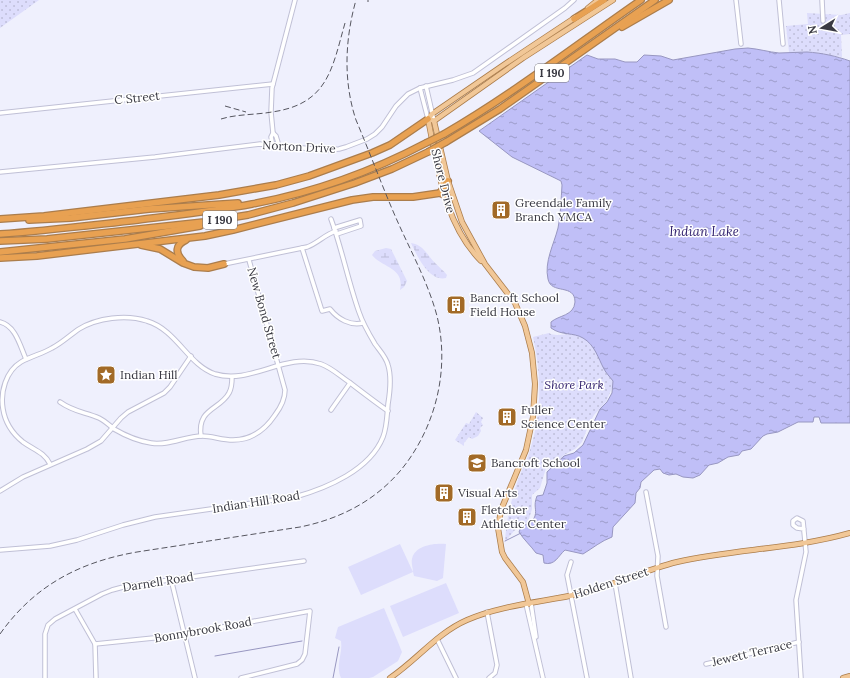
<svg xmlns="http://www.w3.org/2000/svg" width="850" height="678" viewBox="0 0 850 678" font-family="Lora,serif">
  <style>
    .wetland { fill: url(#wetland-marsh) }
    .park { fill: url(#park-dots) }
    .pitch { fill: #ddddfc }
    .water { fill: url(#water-ripples); stroke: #9897c1 }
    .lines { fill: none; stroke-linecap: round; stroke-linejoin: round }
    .stream { stroke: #9897c1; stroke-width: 1 }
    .minor-casing { stroke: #c0c0d6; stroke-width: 5.5 }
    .major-casing { stroke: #ab7d4c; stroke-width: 6 }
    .highway-casing { stroke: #ab7d4c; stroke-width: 8 }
    .minor { stroke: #fff; stroke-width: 3.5 }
    .major { stroke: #f1c797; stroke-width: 4.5 }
    .highway { stroke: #e8a152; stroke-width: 5.5 }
    .rail { stroke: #56565f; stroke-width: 1; stroke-dasharray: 6 3; stroke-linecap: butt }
    .highway-bridge-casing { stroke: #ab7d4c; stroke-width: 8; stroke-linecap: butt }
    .highway-bridge { stroke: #e8a152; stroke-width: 5.5 }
    .labels { text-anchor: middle; stroke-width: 3; stroke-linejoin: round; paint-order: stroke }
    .shield { fill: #fff; stroke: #74747b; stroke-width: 1 }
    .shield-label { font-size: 11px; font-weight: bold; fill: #393942 }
    .street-label { font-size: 12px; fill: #393942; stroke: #fff }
    .poi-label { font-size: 12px; fill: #393942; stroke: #fff; text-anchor: start }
    .park-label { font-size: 12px; font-style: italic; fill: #2d1c6a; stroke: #fff }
    .water-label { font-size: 13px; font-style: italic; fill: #2f1f6d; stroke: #fff }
  </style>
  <defs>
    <pattern id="wetland-marsh" width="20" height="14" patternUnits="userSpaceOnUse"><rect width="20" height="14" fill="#ddddfc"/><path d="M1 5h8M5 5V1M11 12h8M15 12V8" fill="none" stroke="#bebed9"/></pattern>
    <pattern id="park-dots" width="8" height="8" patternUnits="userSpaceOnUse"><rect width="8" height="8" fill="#ddddfc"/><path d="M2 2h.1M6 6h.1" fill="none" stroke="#bebed9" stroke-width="1.8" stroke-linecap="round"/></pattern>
    <pattern id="water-ripples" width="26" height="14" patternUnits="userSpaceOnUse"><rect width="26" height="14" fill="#c0bff7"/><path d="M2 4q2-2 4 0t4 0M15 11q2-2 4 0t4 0" fill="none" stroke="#9d9cca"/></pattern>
  </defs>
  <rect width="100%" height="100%" fill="#eff0fd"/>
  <!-- wetland -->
  <g class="wetland">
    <path d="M411,243C424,245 427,255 435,263C439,267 443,270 447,275L446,278C429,282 417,256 411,243Z"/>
    <path d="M386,248L391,249L407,281L404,287L400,290C405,267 382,268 372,255L375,251Z"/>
  </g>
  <!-- park -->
  <g class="park">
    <path d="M0,0H39L0,28Z"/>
    <path d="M807,13L841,15L850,13V34L841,35L842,57L809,52H789L786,26L808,24Z"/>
    <path d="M549,333C556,338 572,331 582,336C600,345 599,369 614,381V383L606,402L594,415L589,424L582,442L575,449L564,455L555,463L546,468L540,488L532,495V509L528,522L514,531L505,542C506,521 511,500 518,480C523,467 529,456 532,443C542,408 541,372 533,337Z"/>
    <path d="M476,412L483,418L481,422L483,425L480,428L481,431L478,436L472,439L469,437L464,443V446L455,440L466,423L469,424Z"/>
  </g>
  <!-- pitch -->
  <g class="pitch">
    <path d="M400,544L413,572C413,568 411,563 412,559C415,545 435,543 446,544L443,578L437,581L414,576L413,572L361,595L348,567Z"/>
    <path d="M446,583L459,613L403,637L390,606Z"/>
    <path d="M384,608L402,652L398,661L373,677L369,678H341C335,666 343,653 341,641L335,638L338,627Z"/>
  </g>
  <!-- water -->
  <path class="water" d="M748,48C759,49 769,52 779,53C788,53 798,52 807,52C822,53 836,56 850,61V423H821L819,417H814L813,422H798L778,432L767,434L763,436L751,449L742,451L739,455L728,457L718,463L709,465L700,475L693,478L683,477L676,474L669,475L663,473L660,469L654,470L641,482L640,488L636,493L635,503L613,527L612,537C601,541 593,548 583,554L565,550C558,556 555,566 544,563L543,555L536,553C531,546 524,540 519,532C522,522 532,526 535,516C537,509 533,506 537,496L543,495L547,483V472L564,456L574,453L583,445L600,409L607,402L612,393L613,381C610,377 606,373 604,369C598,358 595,345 583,338C573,332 562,336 551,328V322C559,315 574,316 575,302C575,283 551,295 548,279C544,262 554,244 558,228C561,214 561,199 562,185L561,181L512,157L479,131L587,55L598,59H615L625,62H637L644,55L661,56L673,60L735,49Z"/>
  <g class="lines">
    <!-- stream -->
    <g class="stream">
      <path d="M505,541L521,533"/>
      <path d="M215,656L302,641"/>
      <path d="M333,678L339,647"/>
    </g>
    <!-- minor casing -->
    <g class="minor-casing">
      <g id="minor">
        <path d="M736,0L741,44"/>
        <path d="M779,0L783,44"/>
        <path d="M822,0L823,21"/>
        <path d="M426,86L434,121"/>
        <path d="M420,88L428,119"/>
        <path d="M0,113L273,84"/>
        <path d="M273,133L276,136L279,146"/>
        <path d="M273,146L271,137L273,133L271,112L272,88L295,0"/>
        <path d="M0,172L155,157L260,144L324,150L339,149L346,147L367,139L375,134L382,127L396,106L408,94L420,88L453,80L473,73L565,8L574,0"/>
        <path d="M334,228L360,220L361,226L337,234"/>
        <path d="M302,248L322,311L330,309C338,319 350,326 363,323"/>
        <path d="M224,264L307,247C318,243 324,235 336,231"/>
        <path d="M0,322C16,326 20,346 26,359"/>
        <path d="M60,402C74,412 85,412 99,418C105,421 109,425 114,429C126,436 138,441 151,443C169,446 185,436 202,436C212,436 222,440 233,440C252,440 265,430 275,415C281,407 285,400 285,390L249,260"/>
        <path d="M331,410L350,383"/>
        <path d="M201,436C197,408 220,410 229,393C232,388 232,383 232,377"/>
        <path d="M50,464C44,452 34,450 23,442C13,434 5,422 3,409C0,392 6,371 21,362C31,356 42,354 52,348C62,343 70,335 79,329C97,318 126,314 147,321C177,330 188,365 215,374C251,385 285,352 321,364C332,368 340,376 349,382C362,392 375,402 388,411"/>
        <path d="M0,491L23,477L87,449L101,441L121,418L128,412L164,393L170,387L191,356"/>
        <path d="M646,492L658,556L657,576L666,627"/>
        <path d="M0,550L50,546L77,540L123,525L155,517L295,497C327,488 370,470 383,437C387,427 387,415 388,404C390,392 392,378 388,365C386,357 380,351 375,344C369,334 363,324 359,312C348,281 342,249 331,219"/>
        <path d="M571,562L567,575L587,678"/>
        <path d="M171,579L195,678"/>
        <path d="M615,583L631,678"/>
        <path d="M531,603L536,637"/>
        <path d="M526,604L543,678"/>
        <path d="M75,609L95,644L96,678"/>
        <path d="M487,612L497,665L495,673L489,678"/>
        <path d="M437,639L456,678"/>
        <path d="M95,644L173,636L310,611L305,654L302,660L297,664L241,678"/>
        <path d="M706,664L799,642"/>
        <path d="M45,678V634L48,625L55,619L102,594L112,590L127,586L304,561"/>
        <path d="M801,678L796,600L806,552L803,521L797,518L793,521V525L797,528L804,529"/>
      </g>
    </g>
    <!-- major casing -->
    <g class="major-casing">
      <g id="major">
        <path d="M588,8L598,0"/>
        <path d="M428,119L432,114L505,64L576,17"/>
        <path d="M428,119C438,169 444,223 481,261"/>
        <path d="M432,120L434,121L523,58L613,0"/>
        <path d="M434,121L448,181L462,222L485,264L515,303L525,326L532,353L535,384L533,417L526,450L501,510L498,528L502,552L505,558L523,582L529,604"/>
        <path d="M390,678C417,660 437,633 467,620C501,605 543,602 579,594C613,586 644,570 677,562C734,549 794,549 850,533"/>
        <path d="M843,678L850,676"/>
      </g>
    </g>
    <!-- highway casing -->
    <g class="highway-casing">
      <g id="highway">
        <path d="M574,19L604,0"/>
        <path d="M622,27L669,0"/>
        <path d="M444,134C513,94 576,45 641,0"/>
        <path d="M446,142L500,109L655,0"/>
        <path d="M440,193L448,181"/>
        <path d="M0,219L44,216L219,195L276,185L309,176L372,153L390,145L428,119"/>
        <path d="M29,220L71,218L149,209L238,203"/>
        <path d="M0,234C46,231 92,225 138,220C177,215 215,211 252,204C311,193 373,171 426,143"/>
        <path d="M0,241L47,239L204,222L248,215L293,203L355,183L392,169L428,152"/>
        <path d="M141,245L160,249L183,263L194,267L208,268L224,264"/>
        <path d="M0,252L125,239L200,226"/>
        <path d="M0,258L37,256L205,236L233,230L352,200L373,197H413L440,193L444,195"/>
        <path d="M183,261C175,253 175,245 186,240"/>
      </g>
    </g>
    <!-- minor -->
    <use href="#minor" class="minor"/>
    <!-- major -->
    <use href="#major" class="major"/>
    <!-- highway -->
    <use href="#highway" class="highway"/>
    <!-- rail -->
    <g class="rail">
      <path d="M368,2V0"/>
      <path d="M225,106L246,112"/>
      <path d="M221,119C237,114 255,115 272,112C328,104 332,69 345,23"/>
      <path d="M0,634C34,586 79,562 137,552L300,527C345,518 384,496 410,458C438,417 449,365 437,316C428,282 410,250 396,218C382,186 370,153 356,120C343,81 345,39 356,0"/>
    </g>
    <!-- highway-bridge casing -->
    <g class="highway-bridge-casing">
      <g id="highway-bridge">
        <path d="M426,143L444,134"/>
        <path d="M428,152L446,142"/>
      </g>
    </g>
    <!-- highway-bridge -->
    <use href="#highway-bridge" class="highway-bridge"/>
  </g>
  <!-- icons -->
  <defs>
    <g id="building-square" transform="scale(1)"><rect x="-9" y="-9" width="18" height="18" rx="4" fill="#a26a27" stroke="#fff"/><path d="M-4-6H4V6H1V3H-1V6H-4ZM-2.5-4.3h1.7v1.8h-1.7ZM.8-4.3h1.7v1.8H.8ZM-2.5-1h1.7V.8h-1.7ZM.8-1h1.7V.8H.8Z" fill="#fff"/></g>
    <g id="sight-square" transform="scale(1)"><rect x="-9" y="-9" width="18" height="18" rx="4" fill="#a26a27" stroke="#fff"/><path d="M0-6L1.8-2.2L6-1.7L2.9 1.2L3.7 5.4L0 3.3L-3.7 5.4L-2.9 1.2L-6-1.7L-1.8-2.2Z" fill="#fff"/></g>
    <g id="school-square" transform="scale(1)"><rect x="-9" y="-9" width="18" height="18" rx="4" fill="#a26a27" stroke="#fff"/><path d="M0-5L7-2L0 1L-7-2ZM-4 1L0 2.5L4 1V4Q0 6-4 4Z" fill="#fff"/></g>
  </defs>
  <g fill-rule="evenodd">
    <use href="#building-square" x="501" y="210"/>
    <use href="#building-square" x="456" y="305"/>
    <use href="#sight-square" x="106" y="375"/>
    <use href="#building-square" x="507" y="417"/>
    <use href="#school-square" x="477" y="463"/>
    <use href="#building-square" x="444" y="493"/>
    <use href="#building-square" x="467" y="517"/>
  </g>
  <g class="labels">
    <!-- shield labels -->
    <g class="shield">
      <rect x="535" y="64" width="34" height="18" rx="3"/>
      <rect x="203" y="211" width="34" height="18" rx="3"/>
    </g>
    <g class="shield-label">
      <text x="552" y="77">I 190</text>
      <text x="220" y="224">I 190</text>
    </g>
    <!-- street labels -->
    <g class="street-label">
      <text transform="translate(137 98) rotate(-6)" y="4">C Street</text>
      <text transform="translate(299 147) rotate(3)" y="4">Norton Drive</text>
      <text transform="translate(443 181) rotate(76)" y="4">Shore Drive</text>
      <text transform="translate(264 313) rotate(74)" y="4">New Bond Street</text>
      <text transform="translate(256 502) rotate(-9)" y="4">Indian Hill Road</text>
      <text transform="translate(158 582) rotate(-9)" y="4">Darnell Road</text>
      <text transform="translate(611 583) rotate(-18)" y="4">Holden Street</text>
      <text transform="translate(203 630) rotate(-10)" y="4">Bonnybrook Road</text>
      <text transform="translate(752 653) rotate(-13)" y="4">Jewett Terrace</text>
    </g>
    <!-- poi labels -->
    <g class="poi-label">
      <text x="515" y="207">Greendale Family<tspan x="515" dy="14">Branch YMCA</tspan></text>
      <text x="470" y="302">Bancroft School<tspan x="470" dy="14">Field House</tspan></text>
      <text x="120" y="379">Indian Hill</text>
      <text x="521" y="414">Fuller<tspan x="521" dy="14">Science Center</tspan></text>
      <text x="491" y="467">Bancroft School</text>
      <text x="458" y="497">Visual Arts</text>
      <text x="481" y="514">Fletcher<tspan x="481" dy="14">Athletic Center</tspan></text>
    </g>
    <!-- park labels -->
    <g class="park-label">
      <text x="574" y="389">Shore Park</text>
    </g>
    <!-- water labels -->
    <g class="water-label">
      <text x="704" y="236">Indian Lake</text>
    </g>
  </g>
  <!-- north arrow -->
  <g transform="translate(822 28) rotate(259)" stroke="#ffffff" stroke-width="3" paint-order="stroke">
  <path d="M0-3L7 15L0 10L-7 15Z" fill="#393942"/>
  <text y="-6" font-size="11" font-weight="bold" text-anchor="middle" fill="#393942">N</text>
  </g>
</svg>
